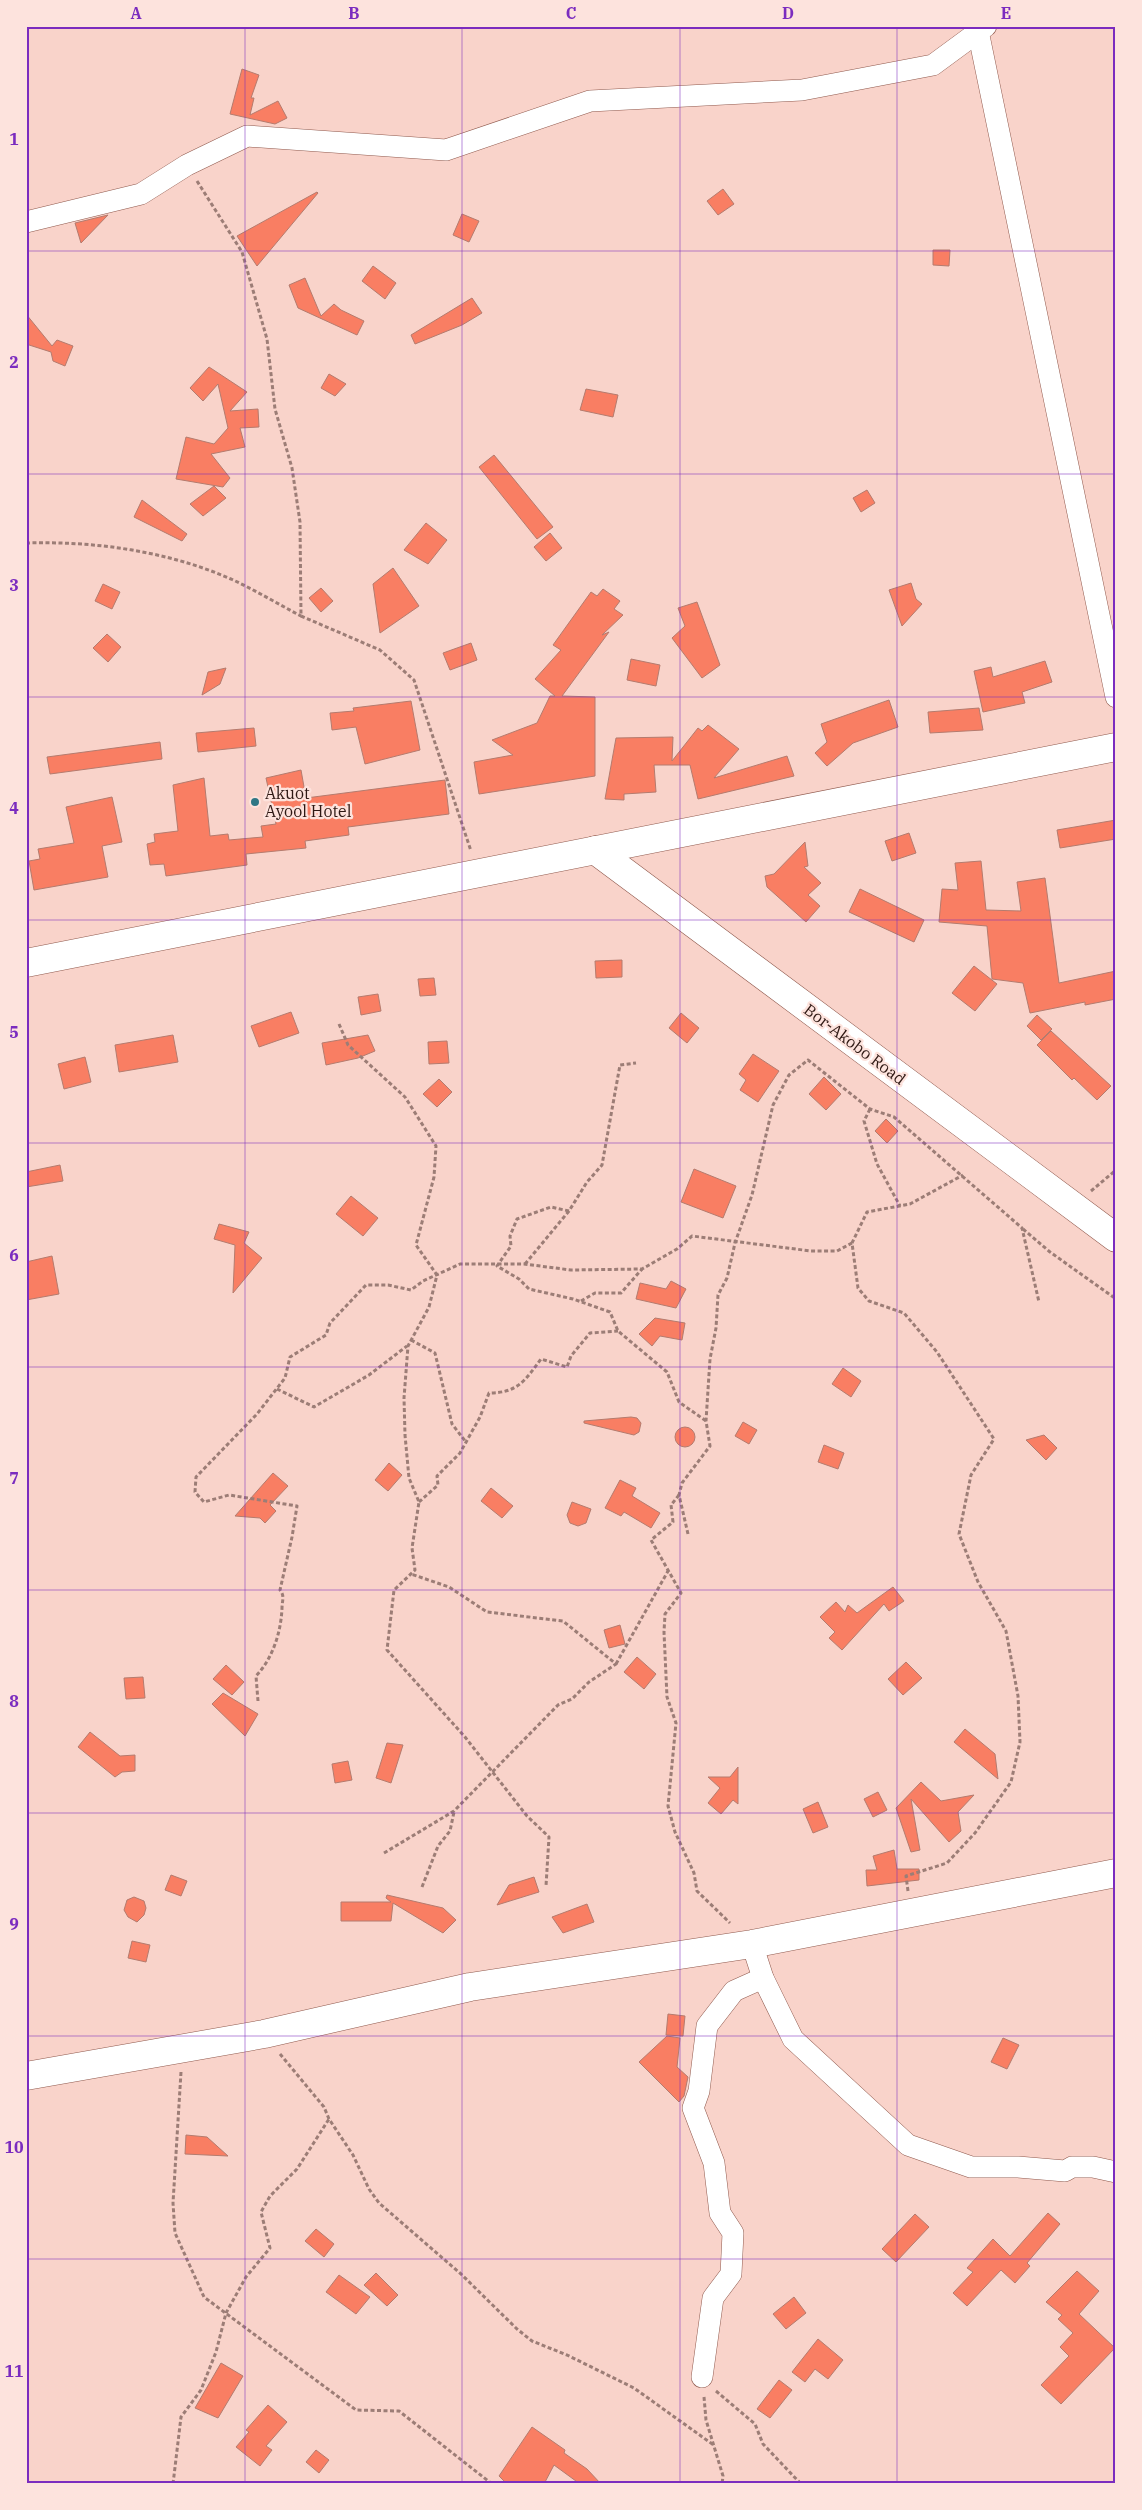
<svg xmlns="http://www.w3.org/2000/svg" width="1142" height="2510" viewBox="0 0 1142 2510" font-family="'IBM Plex Serif',serif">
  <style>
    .building { fill: #f97e63; stroke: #b47b6e }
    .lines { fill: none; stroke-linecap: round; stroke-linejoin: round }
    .minor-casing { stroke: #905a4e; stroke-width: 22 }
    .tertiary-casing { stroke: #905a4e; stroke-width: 29 }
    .path { stroke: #9c7d76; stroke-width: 3; stroke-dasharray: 4 2.5; stroke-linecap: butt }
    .minor { stroke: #fff; stroke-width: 21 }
    .tertiary { stroke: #fff; stroke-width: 28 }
    .grid { fill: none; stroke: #7b2cbf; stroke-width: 1; stroke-opacity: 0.55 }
    .poi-dot { fill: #307684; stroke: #fde3dd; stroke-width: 2 }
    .labels { text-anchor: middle; stroke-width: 4.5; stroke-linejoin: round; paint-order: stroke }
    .poi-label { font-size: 16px; fill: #2e1813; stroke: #fde3dd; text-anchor: start }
    .street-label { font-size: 16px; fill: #2e1813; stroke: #fde3dd }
    .neatline { fill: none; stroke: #7b2cbf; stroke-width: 2 }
    .grid-label { font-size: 16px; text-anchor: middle; font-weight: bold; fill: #7b2cbf }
  </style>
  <rect width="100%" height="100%" fill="#f9d3ca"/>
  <!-- building -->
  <g class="building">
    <path d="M242,69L259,75L251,98H254L250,115L278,101L287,118L275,124L230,114Z"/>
    <path d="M723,189L734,204L718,215L707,201Z"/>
    <path d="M317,192L318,193L257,266L237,236Z"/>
    <path d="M462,214L479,221L469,242L453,235Z"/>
    <path d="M108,215L81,243L75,223Z"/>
    <path d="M933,250H950L949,266L933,265Z"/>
    <path d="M373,266L396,283L385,299L362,281Z"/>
    <path d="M305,278L321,316L334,304L341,310L364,321L357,335L298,308L289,285Z"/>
    <path d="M472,298L482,313L462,325L415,344L411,335Z"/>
    <path d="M26,314L52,346L57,340L73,346L65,366L53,361L51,352L26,344Z"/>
    <path d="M209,367L247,392L230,411L258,409L259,427L240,428L245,447L211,454L230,478L223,487L176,479L186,437L214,444L228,428L218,384L203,401L190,388Z"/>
    <path d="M329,374L346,384L335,396L321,388Z"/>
    <path d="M586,389L618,395L613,417L580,410Z"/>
    <path d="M494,455L553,527L537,539L479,467Z"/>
    <path d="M214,486L226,498L203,516L190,504Z"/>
    <path d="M867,490L875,503L861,512L853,498Z"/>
    <path d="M142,500L187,534L182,541L134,517Z"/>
    <path d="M426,523L447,540L428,564L404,550Z"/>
    <path d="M550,533L562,548L546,561L534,547Z"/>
    <path d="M393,568L419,606L380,633L373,584Z"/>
    <path d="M911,583L916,599L922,604L902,626L889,590Z"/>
    <path d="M103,584L120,592L112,609L95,601Z"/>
    <path d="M321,588L333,601L321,612L309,598Z"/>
    <path d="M603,589L620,601L614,609L623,615L602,635L609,632L562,696L595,697V776L479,794L474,762L513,755L492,740L537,723L550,696H555L535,679L561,650L553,645L591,592L597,596Z"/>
    <path d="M697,602L720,665L702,678L672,638L685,626L678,608Z"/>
    <path d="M107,634L121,647L108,662L93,648Z"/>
    <path d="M471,643L477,660L450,670L443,653Z"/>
    <path d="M631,659L660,665L656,686L627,680Z"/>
    <path d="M1045,661L1052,682L1022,692L1025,703L983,712L974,671L991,667L993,677Z"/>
    <path d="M226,668L220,684L202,695L208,672Z"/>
    <path d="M889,700L898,727L853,743L827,766L815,753L827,742L821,724Z"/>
    <path d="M411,701L420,750L365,764L356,727L332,730L330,713L354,711L353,708Z"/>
    <path d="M979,708L983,730L930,733L928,712Z"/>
    <path d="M708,725L739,749L714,778L787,756L794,776L698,799L690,765H654L656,792L624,794V800L605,799L616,738L673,737L672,761L698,728L702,731Z"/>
    <path d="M254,728L256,746L198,752L196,733Z"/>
    <path d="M160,742L162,759L50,774L47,757Z"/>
    <path d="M301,770L306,798L445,780L449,814L348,827L349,835L305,841L306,848L246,854L247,865L166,876L164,864L150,865L147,844L155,842L154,834L178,831L173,785L204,778L210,836L228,834L229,840L263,837L261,826L276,824L266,778Z"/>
    <path d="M112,797L122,842L102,846L108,877L34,890L29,861L40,859L38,849L74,843L66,807Z"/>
    <path d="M1116,820V839L1060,848L1057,830Z"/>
    <path d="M909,833L916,853L892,861L885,841Z"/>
    <path d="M805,842L808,866L804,867L821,883L808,895L820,906L806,922L767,887L765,876L774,874Z"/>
    <path d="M981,861L986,910L1021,911L1017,882L1045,878L1059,983L1116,971V999L1085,1005V1002L1030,1013L1023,983L992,979L987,926L939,922L942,889L958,890L955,863Z"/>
    <path d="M860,889L924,920L914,942L849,912Z"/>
    <path d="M622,960V977L596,978L595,961Z"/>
    <path d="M974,966L997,984L975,1011L952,993Z"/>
    <path d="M434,978L436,995L420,996L418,979Z"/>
    <path d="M378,994L381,1011L361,1015L358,997Z"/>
    <path d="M291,1012L299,1033L259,1047L251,1026Z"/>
    <path d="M681,1013L699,1028L687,1043L669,1028Z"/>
    <path d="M1037,1015L1052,1029L1041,1040L1027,1026Z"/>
    <path d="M1051,1031L1111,1086L1097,1100L1074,1078L1072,1080L1037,1045Z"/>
    <path d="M173,1035L178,1062L119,1072L115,1045Z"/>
    <path d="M368,1035L375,1051L358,1058L326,1065L322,1043Z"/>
    <path d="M447,1041L449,1063L429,1064L428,1042Z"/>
    <path d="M753,1054L779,1071L758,1102L740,1090L746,1080L739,1074Z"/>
    <path d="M85,1057L91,1082L64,1089L58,1064Z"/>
    <path d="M824,1077L841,1094L826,1110L809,1094Z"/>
    <path d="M439,1079L452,1092L437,1107L423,1094Z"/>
    <path d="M886,1119L898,1131L887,1143L875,1131Z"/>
    <path d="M60,1165L63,1181L26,1187V1172Z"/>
    <path d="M694,1169L736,1186L723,1218L681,1202Z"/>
    <path d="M351,1196L378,1218L363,1236L336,1214Z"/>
    <path d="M219,1224L249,1232L244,1243L262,1258L233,1293L235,1245L214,1239Z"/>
    <path d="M52,1256L59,1294L26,1300V1262Z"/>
    <path d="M671,1281L686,1289L676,1308L636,1299L640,1283L666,1289Z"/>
    <path d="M655,1318L685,1323L682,1340L660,1336L652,1346L639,1334Z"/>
    <path d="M843,1368L861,1381L851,1397L832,1384Z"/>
    <path d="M631,1417L637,1418L641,1423L639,1432L634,1435L584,1423V1421Z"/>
    <path d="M743,1422L757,1430L749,1444L735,1436Z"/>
    <circle cx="685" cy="1437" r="10"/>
    <path d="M1044,1435L1057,1448L1046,1460L1026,1440Z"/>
    <path d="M824,1445L844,1453L838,1469L818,1462Z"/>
    <path d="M389,1463L402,1475L388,1491L375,1480Z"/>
    <path d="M273,1473L288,1486L270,1505L276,1511L265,1523L260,1518L235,1516Z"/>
    <path d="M620,1480L636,1488L632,1496L660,1513L651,1528L624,1512L621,1516L605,1508Z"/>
    <path d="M491,1488L513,1506L502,1518L481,1501Z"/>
    <path d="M572,1502L591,1509L586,1523L578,1526L570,1523L567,1515Z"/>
    <path d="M893,1587L904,1601L889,1611L884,1604L842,1650L829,1638L835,1632L820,1617L836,1602L845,1612L848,1605L857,1613Z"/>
    <path d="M620,1625L625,1644L609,1648L604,1630Z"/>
    <path d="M637,1657L656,1674L644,1689L624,1672Z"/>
    <path d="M906,1662L922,1678L903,1695L888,1679Z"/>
    <path d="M226,1665L244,1682L232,1695L213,1679Z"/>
    <path d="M143,1677L145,1698L126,1699L124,1678Z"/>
    <path d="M223,1693L258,1714L245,1736L212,1704Z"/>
    <path d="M965,1729L995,1754L998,1779L954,1742Z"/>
    <path d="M90,1732L120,1756L135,1755V1771L122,1772L115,1777L78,1747Z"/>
    <path d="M387,1743L403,1745L391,1783L376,1778Z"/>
    <path d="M348,1761L352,1780L335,1783L332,1764Z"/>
    <path d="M738,1767V1804L733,1800L721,1814L708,1803L720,1788L708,1777H730Z"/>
    <path d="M921,1782L941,1801L974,1795L958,1812L961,1831L949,1842L911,1799L920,1850L911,1852L896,1808Z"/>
    <path d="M878,1792L887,1810L873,1817L864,1799Z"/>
    <path d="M818,1802L828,1827L813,1833L803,1809Z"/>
    <path d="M894,1850L897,1869H919V1880L867,1886L866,1870H877L873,1856Z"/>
    <path d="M171,1875L187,1881L181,1896L165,1890Z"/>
    <path d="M534,1877L539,1892L497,1905L509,1885Z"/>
    <path d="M387,1895L443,1908L456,1920L443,1933L393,1903L391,1921H341V1902H391L386,1898Z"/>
    <path d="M134,1897L144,1901L146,1908L144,1915L137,1922L128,1917L124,1910L127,1900Z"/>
    <path d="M587,1904L594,1922L563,1933L552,1917Z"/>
    <path d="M132,1941L150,1945L146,1962L128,1958Z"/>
    <path d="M668,2014L685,2016L683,2036L666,2035Z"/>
    <path d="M667,2036L680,2038L677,2067L688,2077L684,2096L679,2102L639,2062Z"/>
    <path d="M1003,2038L1019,2045L1007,2069L991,2062Z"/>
    <path d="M186,2135L207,2137L228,2156L185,2154Z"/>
    <path d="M1048,2213L1060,2224L1027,2263L1030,2266L1015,2283L1001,2270L967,2306L953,2293L973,2272L967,2268L993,2239L1010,2256Z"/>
    <path d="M915,2214L929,2227L896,2262L882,2249Z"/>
    <path d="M316,2229L334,2244L324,2257L305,2241Z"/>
    <path d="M1077,2271L1099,2291L1079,2314L1115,2348L1061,2404L1041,2385L1069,2356L1060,2347L1073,2333L1058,2319L1062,2315L1046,2302Z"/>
    <path d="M376,2273L398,2295L387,2306L364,2285Z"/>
    <path d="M339,2275L370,2297L356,2314L326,2292Z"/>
    <path d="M794,2297L806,2313L786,2329L773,2314Z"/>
    <path d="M818,2339L843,2360L828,2379L815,2369L805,2382L792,2372Z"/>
    <path d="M221,2363L243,2376L218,2418L195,2408Z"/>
    <path d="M779,2380L792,2390L770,2418L757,2409Z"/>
    <path d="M268,2405L287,2422L266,2446L272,2450L260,2466L236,2447L249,2432L246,2430Z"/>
    <path d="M532,2427L565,2450L564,2453L587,2469L601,2484H580L554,2465L544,2484H507L499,2476Z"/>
    <path d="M316,2450L329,2460L319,2473L306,2462Z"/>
  </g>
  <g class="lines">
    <!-- minor casing -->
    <g class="minor-casing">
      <g id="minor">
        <path d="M978,31L1116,697"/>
        <path d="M26,222L141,194L187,165L247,136L446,150L590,101L802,90L933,65L986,26"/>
        <path d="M752,1944L763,1978L793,2039L908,2145L971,2167H1018L1065,2171L1072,2167H1093L1116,2172"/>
        <path d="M702,2377L713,2298L731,2274L733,2233L720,2213L714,2163L693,2108L699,2091L707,2026L734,1991L763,1978"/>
      </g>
    </g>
    <!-- tertiary casing -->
    <g class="tertiary-casing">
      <g id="tertiary">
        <path d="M595,850L1116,1238"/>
        <path d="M26,963L1116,747"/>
        <path d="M26,2076L264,2034L470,1987L752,1944L1116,1873"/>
      </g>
    </g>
    <!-- path -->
    <g class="path">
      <path d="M197,181L242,252L267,339L275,409L292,468L300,522L301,616L380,650L414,680L471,851"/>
      <path d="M26,543C95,541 167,551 231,579C255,590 278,604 301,616"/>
      <path d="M339,1024L348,1045L405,1097L436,1146L434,1177L416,1245L437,1275L429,1307L408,1346L404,1398L405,1435L409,1478L419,1502L412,1548L415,1570L394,1590L387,1650L465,1737L527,1816L549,1837L546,1886"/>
      <path d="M870,1109L864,1121L877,1164L900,1206"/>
      <path d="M1091,1191L1116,1170"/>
      <path d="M569,1211L551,1207L517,1219L510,1236L511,1246L497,1266L519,1279L529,1289L573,1299L610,1312L618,1331L667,1372L679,1402L706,1421"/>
      <path d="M1023,1229L1050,1252L1116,1299"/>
      <path d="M525,1264L569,1211L587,1182L602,1165L620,1065L636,1063"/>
      <path d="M581,1301L595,1293H621L642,1269"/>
      <path d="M411,1340L435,1353L452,1424L466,1442"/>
      <path d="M277,1389L314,1407L369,1375L407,1346"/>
      <path d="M679,1495L671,1505L673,1522L651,1540L681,1593L665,1614L664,1632L667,1697L676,1723L668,1806L675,1832L694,1873L697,1891L730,1923"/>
      <path d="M419,1502L438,1485L437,1476L460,1453L480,1417L489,1393C517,1393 525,1381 541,1359L567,1367L571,1356L590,1333L618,1331"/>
      <path d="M688,1534L679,1495L682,1483L710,1446L706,1421L710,1359L716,1328L718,1295L727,1278L735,1243L752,1195L773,1105L789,1075L808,1060L870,1109L894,1117L1022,1228L1039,1302"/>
      <path d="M616,1664L668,1571"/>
      <path d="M258,1701L256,1676C273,1658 281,1632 282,1608C282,1601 285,1596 280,1590L292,1537L297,1506L229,1495L204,1502L195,1492L196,1477L257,1414L285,1378L290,1357L326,1335L330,1323L366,1285H388L411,1290L423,1281L460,1264H524L571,1270L642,1269L677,1249L692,1236L811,1251H837L852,1243"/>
      <path d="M384,1853L454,1811L558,1705L572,1699L589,1682L616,1664L563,1621L487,1612L449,1587L411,1574"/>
      <path d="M422,1887L438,1846L450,1831L454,1812"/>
      <path d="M908,1891L906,1876L947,1863L975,1833L1011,1782L1020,1742L1018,1696L1006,1631L978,1582L959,1534L971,1475L994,1439L937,1352L904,1313L869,1301L858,1288L852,1243L867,1212L910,1204L963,1175"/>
      <path d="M280,2054L324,2107L329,2119L353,2155L369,2189L379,2203L461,2274L517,2329L532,2341L567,2355L634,2388L715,2446"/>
      <path d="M181,2072L173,2203L175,2233L204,2297L356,2410L399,2411L492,2484"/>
      <path d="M716,2391L755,2424L763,2444L801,2484"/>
      <path d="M704,2397L706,2420L723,2476L722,2484"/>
      <path d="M173,2484L181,2417L201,2390L216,2352L226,2313L246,2277L270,2248L261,2212L270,2196L297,2169L329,2119"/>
    </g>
    <!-- minor -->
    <use href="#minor" class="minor"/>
    <!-- tertiary -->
    <use href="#tertiary" class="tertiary"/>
  </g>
  <!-- grid -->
  <path class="grid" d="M245,26V2484M462,26V2484M680,26V2484M897,26V2484M26,251H1116M26,474H1116M26,697H1116M26,920H1116M26,1143H1116M26,1367H1116M26,1590H1116M26,1813H1116M26,2036H1116M26,2259H1116"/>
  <!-- markers -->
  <circle class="poi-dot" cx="255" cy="802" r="5"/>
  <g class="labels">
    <!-- poi labels -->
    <g class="poi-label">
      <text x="265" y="799">Akuot<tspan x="265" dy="18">Ayool Hotel</tspan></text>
    </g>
    <!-- street labels -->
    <g class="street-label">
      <text transform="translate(855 1044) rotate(37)" y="6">Bor-Akobo Road</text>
    </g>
  </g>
  <!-- border -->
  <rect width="1142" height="2510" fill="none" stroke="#fde3dd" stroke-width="55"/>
  <rect x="28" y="28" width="1086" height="2454" class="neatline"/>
  <g class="grid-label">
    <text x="136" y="19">A</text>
    <text x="354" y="19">B</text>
    <text x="571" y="19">C</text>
    <text x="788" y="19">D</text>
    <text x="1006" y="19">E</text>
    <text x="14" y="145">1</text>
    <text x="14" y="368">2</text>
    <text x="14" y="591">3</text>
    <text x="14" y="814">4</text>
    <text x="14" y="1038">5</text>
    <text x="14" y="1261">6</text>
    <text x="14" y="1484">7</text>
    <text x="14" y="1707">8</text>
    <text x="14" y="1930">9</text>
    <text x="14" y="2153">10</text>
    <text x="14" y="2377">11</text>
  </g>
</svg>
